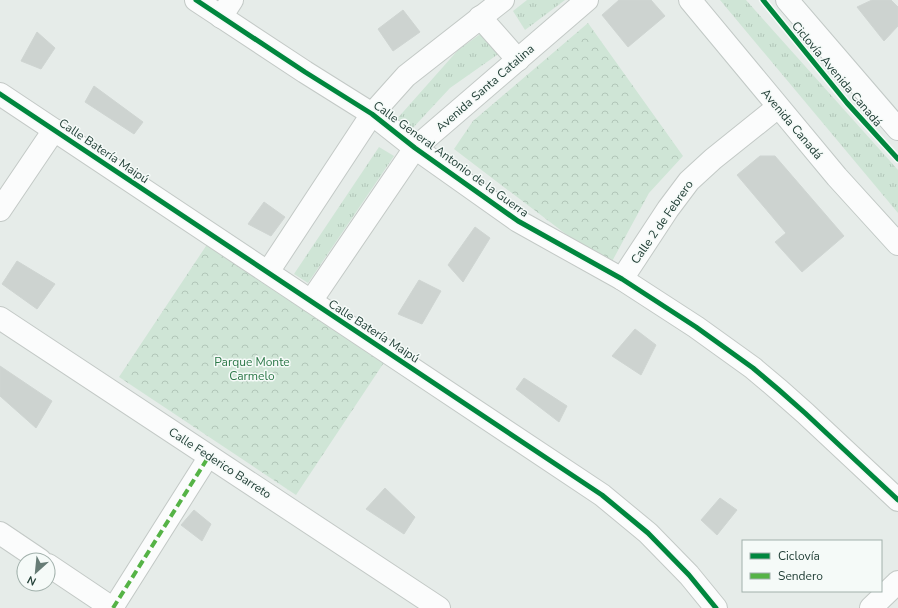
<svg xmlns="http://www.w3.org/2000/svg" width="898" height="608" viewBox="0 0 898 608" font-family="'Nunito Sans',sans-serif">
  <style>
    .grass { fill: url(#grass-tufts) }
    .park { fill: url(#park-crowns) }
    .building { fill: #cdd3d0; stroke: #cfd5d2 }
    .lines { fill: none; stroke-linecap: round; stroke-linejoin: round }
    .pedestrian-casing { stroke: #c3c9c6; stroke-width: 22 }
    .minor-casing { stroke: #c3c9c6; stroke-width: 24 }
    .secondary-casing { stroke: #c2c9c6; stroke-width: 24 }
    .pedestrian { stroke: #fbfcfc; stroke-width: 20 }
    .minor { stroke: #fbfcfc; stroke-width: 22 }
    .secondary { stroke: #fbfcfc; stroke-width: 22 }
    .quiet { stroke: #55b346; stroke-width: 4; stroke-dasharray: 8 4; stroke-linecap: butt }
    .cycleway-casing { stroke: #f5faf8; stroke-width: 8 }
    .cycleway { stroke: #00873e; stroke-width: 5 }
    .labels { text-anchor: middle; stroke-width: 3; stroke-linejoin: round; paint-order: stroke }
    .street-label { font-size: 12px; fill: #234038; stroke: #f5faf8 }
    .park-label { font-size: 12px; fill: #2c7848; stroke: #f5faf8 }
  </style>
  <defs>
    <pattern id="grass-tufts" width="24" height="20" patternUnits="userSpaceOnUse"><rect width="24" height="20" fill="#cfe5d6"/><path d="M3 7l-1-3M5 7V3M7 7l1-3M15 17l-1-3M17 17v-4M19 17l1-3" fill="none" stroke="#b1c6b8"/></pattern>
    <pattern id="park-crowns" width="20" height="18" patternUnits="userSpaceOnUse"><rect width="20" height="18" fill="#cfe5d6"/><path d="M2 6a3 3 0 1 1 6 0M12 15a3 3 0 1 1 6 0" fill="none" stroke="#b1c6b8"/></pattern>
  </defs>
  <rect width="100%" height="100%" fill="#e6ece9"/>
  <!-- grass -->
  <g class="grass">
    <path d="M527,0H565L525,30L513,11Z"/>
    <path d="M720,0H746L898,170V213Z"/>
    <path d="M486,30L504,50L450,88L410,131L396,120L458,50Z"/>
    <path d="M379,147L394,156L308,283L294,274Z"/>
  </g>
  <!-- park -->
  <g class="park">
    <path d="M588,23L683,156L649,193L609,267L454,149L473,121Z"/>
    <path d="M208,243L385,361L296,495L119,377Z"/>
  </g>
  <!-- building -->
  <g class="building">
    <path d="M619,0H651L665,16L628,47L602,15Z"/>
    <path d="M872,0H891L898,7V26L884,41L857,7Z"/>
    <path d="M403,10L420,32L393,51L378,29Z"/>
    <path d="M37,32L55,48L41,69L21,61Z"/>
    <path d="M94,86L143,122L134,134L85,102Z"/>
    <path d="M760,156H775L844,236L802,272L775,242L786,233L737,175Z"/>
    <path d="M264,202L285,217L271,236L248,224Z"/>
    <path d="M475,227L490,238L463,282L448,265Z"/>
    <path d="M17,261L55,284L37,309L2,284Z"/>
    <path d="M419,280L441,291L422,324L398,314Z"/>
    <path d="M635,329L656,345L641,375L612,356Z"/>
    <path d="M0,366L52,401L36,428L0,396Z"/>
    <path d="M524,378L567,406L559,422L516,389Z"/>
    <path d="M385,488L415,517L404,534L366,509Z"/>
    <path d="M720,498L737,510L717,535L701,520Z"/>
    <path d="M194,510L211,524L202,541L181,525Z"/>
  </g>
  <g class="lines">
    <!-- pedestrian casing -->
    <g class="pedestrian-casing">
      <path id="pedestrian" d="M113,608L209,456"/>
    </g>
    <!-- minor casing -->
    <g class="minor-casing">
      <g id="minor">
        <path d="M196,0L305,72L372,114L415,148L518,221L622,279L696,327L753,368L779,390L805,413L898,500"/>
        <path d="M221,17L232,0"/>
        <path d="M480,17L518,60"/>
        <path d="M0,94L602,495L648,533L689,575L716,608"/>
        <path d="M0,210L54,130"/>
        <path d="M268,272L372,114L406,76L503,0"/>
        <path d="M622,279L668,209L689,181L713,159L778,107"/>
        <path d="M311,301L415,148L587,0"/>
        <path d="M0,318L439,608"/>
        <path d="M0,533L40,560"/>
        <path d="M48,565L112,608"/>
        <path d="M871,608L898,582"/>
      </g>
    </g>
    <!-- secondary casing -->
    <g class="secondary-casing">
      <g id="secondary">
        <path d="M690,0L837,177L898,244"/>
        <path d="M787,0L898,129"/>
      </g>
    </g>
    <!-- pedestrian -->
    <use href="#pedestrian" class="pedestrian"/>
    <!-- minor -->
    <use href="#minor" class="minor"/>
    <!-- secondary -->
    <use href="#secondary" class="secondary"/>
    <!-- quiet -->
    <path class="quiet" d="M113,608L209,456"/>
    <!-- cycleway casing -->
    <g class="cycleway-casing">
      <g id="cycleway">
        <path d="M196,0L305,72L372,114L415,148L518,221L622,279L696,327L753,368L779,390L805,413L898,500"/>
        <path d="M763,0L847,103L898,159"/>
        <path d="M0,94L602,495L648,533L689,575L716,608"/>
      </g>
    </g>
    <!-- cycleway -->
    <use href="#cycleway" class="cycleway"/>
  </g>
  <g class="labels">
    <!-- street labels -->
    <g class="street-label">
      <text transform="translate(837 74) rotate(50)" y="4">Ciclovía Avenida Canadá</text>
      <text transform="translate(485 88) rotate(-41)" y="4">Avenida Santa Catalina</text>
      <text transform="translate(792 124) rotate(50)" y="4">Avenida Canadá</text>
      <text transform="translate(104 151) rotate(34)" y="4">Calle Batería Maipú</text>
      <text transform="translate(451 159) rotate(36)" y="4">Calle General Antonio de la Guerra</text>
      <text transform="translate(662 222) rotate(-55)" y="4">Calle 2 de Febrero</text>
      <text transform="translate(374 331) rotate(33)" y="4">Calle Batería Maipú</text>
      <text transform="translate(220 463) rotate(33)" y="4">Calle Federico Barreto</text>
    </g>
    <!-- park labels -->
    <g class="park-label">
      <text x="252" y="366">Parque Monte<tspan x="252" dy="14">Carmelo</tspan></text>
    </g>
  </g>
  <!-- legend -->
  <rect x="742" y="540" width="140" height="52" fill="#f5faf8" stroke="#a1b0ab"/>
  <rect x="750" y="553" width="20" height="6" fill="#00873e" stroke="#a1b0ab"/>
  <text x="778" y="560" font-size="12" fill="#234038">Ciclovía</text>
  <rect x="750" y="573" width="20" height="6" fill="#55b346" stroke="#a1b0ab"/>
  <text x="778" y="580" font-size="12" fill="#234038">Sendero</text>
  <!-- north arrow -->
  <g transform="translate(36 572) rotate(207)"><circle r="19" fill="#f5faf8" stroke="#a1b0ab"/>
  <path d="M0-3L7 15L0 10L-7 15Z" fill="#677c76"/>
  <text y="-6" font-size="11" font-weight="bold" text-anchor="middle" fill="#234038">N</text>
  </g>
</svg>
